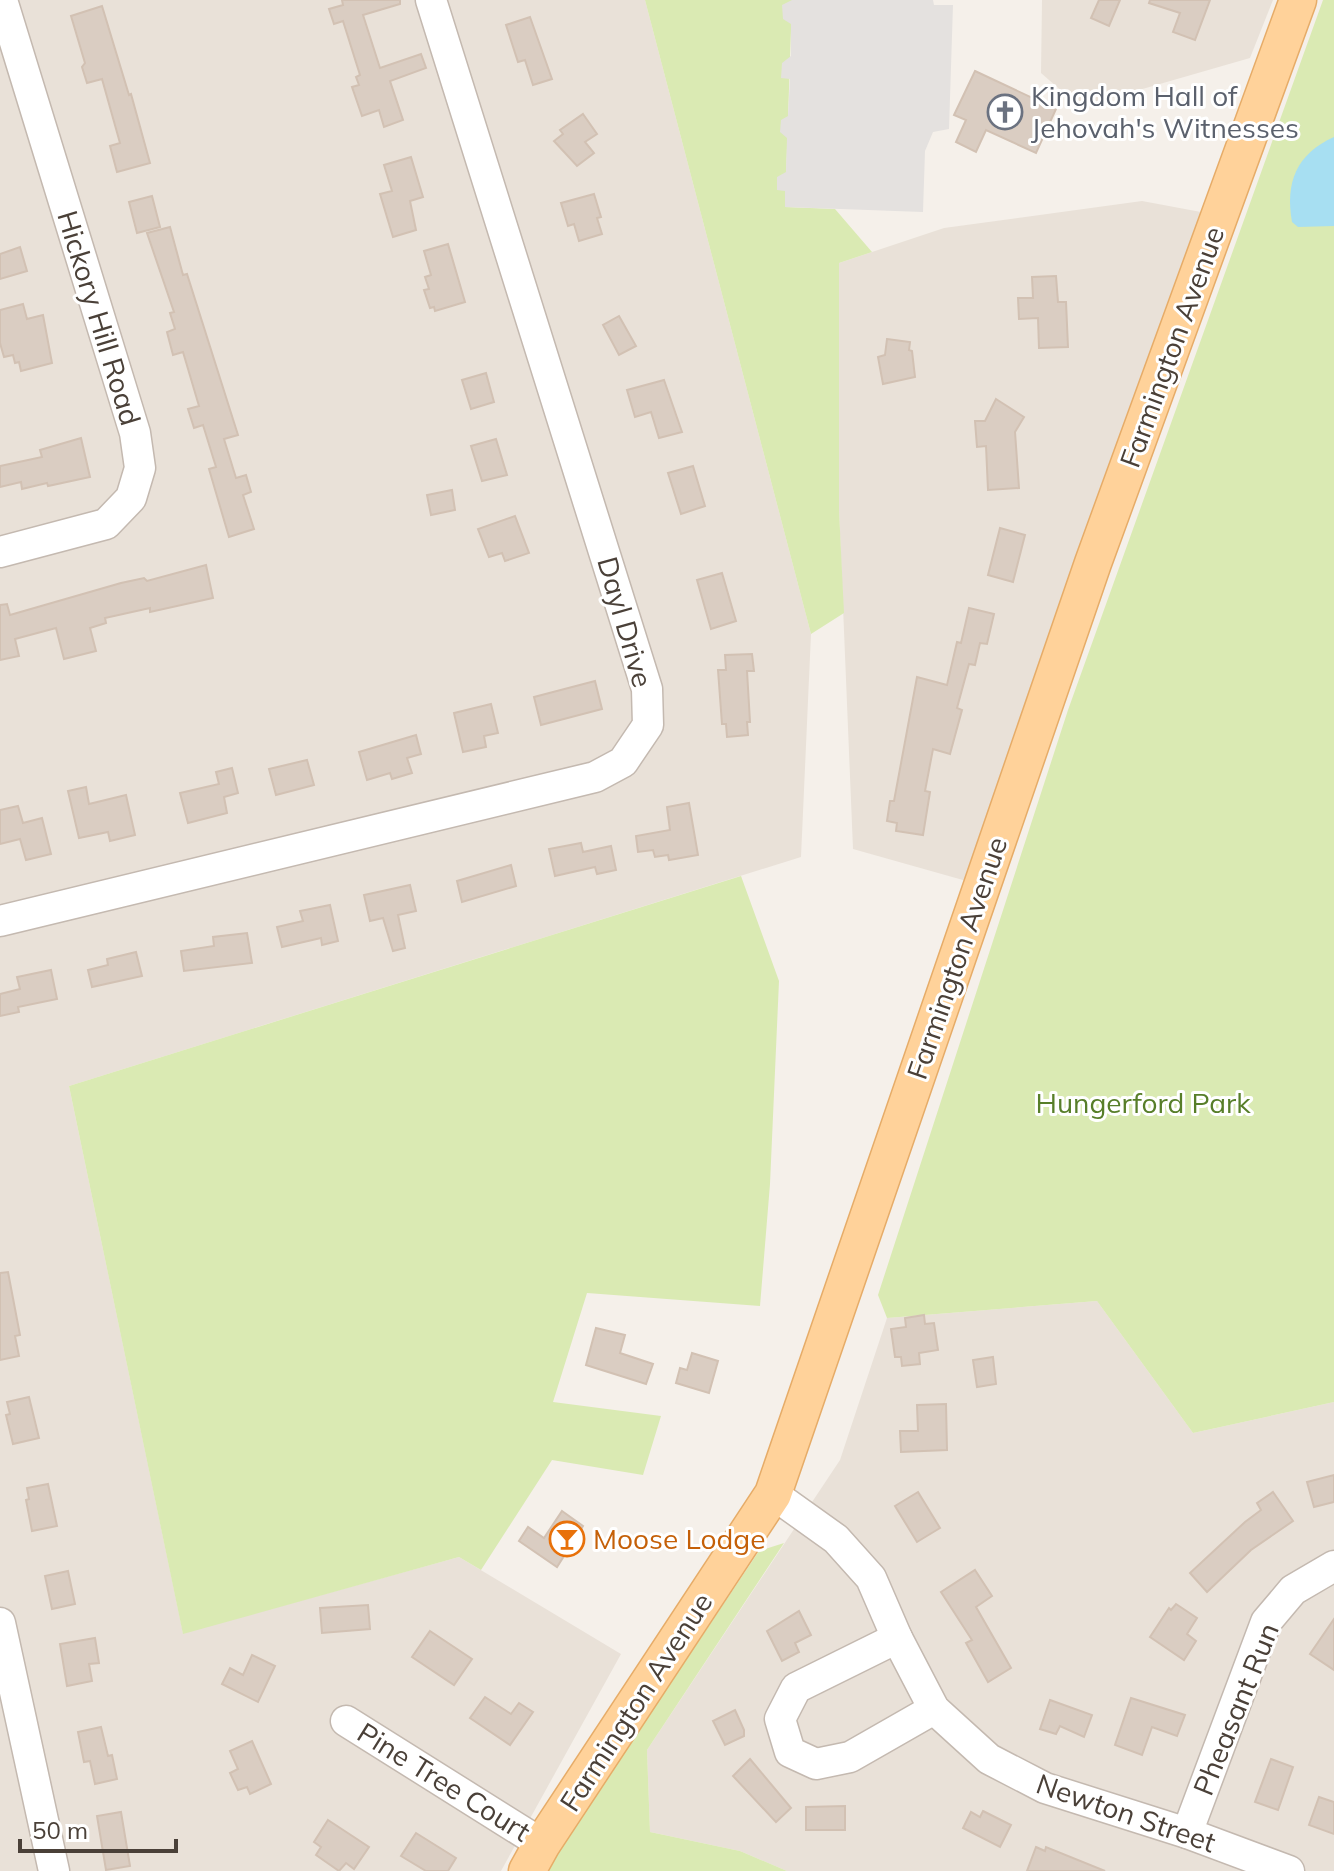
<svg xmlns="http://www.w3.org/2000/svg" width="1334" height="1871" viewBox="0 0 1334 1871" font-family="Mulish,sans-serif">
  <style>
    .residential { fill: #e9e1d8 }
    .green { fill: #daeab3 }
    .parking { fill: #e4e1df }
    .water { fill: #a7dff2 }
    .building { fill: #dacdc2; stroke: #d2c1b3; stroke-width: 2 }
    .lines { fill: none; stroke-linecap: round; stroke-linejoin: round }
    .minor-casing { stroke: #c4b9b0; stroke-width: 33 }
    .major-casing { stroke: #e6ac68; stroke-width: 39 }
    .minor { stroke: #fff; stroke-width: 30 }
    .major { stroke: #ffd29a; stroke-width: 36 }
    .labels { text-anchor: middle; stroke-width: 6; stroke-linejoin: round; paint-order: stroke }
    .worship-label { font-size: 28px; fill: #5b616d; stroke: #fff; text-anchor: start }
    .street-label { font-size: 28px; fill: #4a4038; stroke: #fff }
    .park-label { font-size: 28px; fill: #577e29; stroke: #fff }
    .food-label { font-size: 28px; fill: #c56008; stroke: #fff; text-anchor: start }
  </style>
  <rect width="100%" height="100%" fill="#f5f0ea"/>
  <!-- residential -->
  <g class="residential">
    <path d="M0,0H645L811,634L801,857L69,1086L183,1633L459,1557L621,1654L501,1871H0Z"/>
    <path d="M1042,0H1273L1250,58L1080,107L1041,73Z"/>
    <path d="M1142,201L1201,212L970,882L853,849L839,510V263L944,228Z"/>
    <path d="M1097,1301L1193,1433L1334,1402V1871H787L740,1851L650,1832L647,1750L840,1460L887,1318Z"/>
  </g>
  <!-- green -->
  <g class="green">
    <path d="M645,0H792L785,207L835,209L872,252L839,263V510L844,613L811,634Z"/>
    <path d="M1323,0H1334V1402L1193,1433L1097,1301L887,1318L878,1295L1068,710Z"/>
    <path d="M741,876L779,981L770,1184L760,1306L587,1293L553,1402L661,1416L643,1475L552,1460L481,1570L459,1557L183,1634L69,1086Z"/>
    <path d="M784,1543L647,1750L650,1832L740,1851L787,1871H545L759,1551Z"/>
  </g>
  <!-- parking -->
  <path class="parking" d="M792,0H933L934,5H953L949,129L933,132L925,151L923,212L785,207V191L777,190V177L786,172L787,138L780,132L781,120L788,116L790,79L781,78L782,63L791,56V24L783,19L782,5Z"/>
  <!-- water -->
  <path class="water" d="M1334,137V226L1298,227L1292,222C1285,183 1296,154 1334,137Z"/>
  <!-- building -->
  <g class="building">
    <path d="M342,0H400V4L363,15L380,68L421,54L426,68L390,81L403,120L384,127L379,110L362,116L352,87L359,85L356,77L360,75L343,21L334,24L329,9L343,5Z"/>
    <path d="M1099,0H1120L1109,26L1091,18Z"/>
    <path d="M1150,0H1210L1195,40L1173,32L1180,13L1149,3Z"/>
    <path d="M102,6L129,95L131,94L150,163L117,172L110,146L120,143L102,79L87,83L82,67L85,63L71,16Z"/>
    <path d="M530,17L552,79L533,85L525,60L518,62L506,25Z"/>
    <path d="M975,71L1056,109L1036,153L986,130L976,152L956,142L966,120L954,115Z"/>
    <path d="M583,114L597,134L585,142L594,153L577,166L554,141L563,134L560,130Z"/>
    <path d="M411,157L423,197L410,201L416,230L393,237L380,194L392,191L384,165Z"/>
    <path d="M594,194L601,217L597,218L602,234L579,241L574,224L568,226L561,203Z"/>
    <path d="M152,196L160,227L137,233L129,202Z"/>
    <path d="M170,227L183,275L187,274L238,435L224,439L236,478L246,475L251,492L243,495L254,529L229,537L209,469L216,467L203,425L194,428L188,409L199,406L183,352L173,355L167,332L175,329L170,313L174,312L147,233Z"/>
    <path d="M448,244L465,302L435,311L434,307L430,308L424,290L429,289L425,277L431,275L424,251Z"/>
    <path d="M20,247L27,271L0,279V254Z"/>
    <path d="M1056,276L1058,302H1066L1068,347L1039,348L1038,318L1019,319L1018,298H1033L1032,277Z"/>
    <path d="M23,304L27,319L43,315L52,363L21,371L19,362L15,363L13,355L4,357L0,343V310Z"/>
    <path d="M619,316L636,346L619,355L603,325Z"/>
    <path d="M887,339L910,342L909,350L912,351L915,377L883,384L878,357L885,355Z"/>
    <path d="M486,373L494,402L471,409L462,380Z"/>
    <path d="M664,380L682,432L659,438L651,412L635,417L627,390Z"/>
    <path d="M996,399L1024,417L1015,432L1019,488L988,490L986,446L977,447L975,421H985Z"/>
    <path d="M81,438L90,477L48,486L47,483L22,489L21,482L0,487V466L42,457L40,450Z"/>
    <path d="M496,439L507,475L482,481L471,446Z"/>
    <path d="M693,466L705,506L681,514L668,473Z"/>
    <path d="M452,490L455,510L431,515L427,495Z"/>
    <path d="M515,516L529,553L505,561L502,553L489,557L478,529Z"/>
    <path d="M1000,528L1025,535L1013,582L988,575Z"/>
    <path d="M206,565L213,598L150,612V608L105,618L106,623L90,628L96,651L64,659L56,628L15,639L19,656L0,660V605L7,604L10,615L121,583L144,578L147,581Z"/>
    <path d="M722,573L736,621L711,629L697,580Z"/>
    <path d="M969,608L994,614L987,644L980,643L975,665L969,664L957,708L962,710L950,754L933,749L925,791L930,792L923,835L896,831L897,823L887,821L890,801H894L917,677L947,685L957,642L961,643Z"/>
    <path d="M752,654L754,671H747L750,722H747L748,735L727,737L726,724H722L718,670H726L725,655Z"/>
    <path d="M595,681L602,709L541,725L534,697Z"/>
    <path d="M491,704L498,733L484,736L486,747L463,752L454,713Z"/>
    <path d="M416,735L421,754L407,758L412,773L392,779L390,773L367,780L359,752Z"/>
    <path d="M307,760L314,785L276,795L269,769Z"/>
    <path d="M232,768L238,793L224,797L227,813L188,823L180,793L219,784L216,772Z"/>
    <path d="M86,787L89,804L126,795L135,835L110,841L108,832L79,838L68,791Z"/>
    <path d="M689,803L698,855L669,860L668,855L655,857L653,850L638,852L636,836L670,830L667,807Z"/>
    <path d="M18,806L23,823L42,818L51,854L26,860L20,839L0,844V810Z"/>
    <path d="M581,843L583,852L611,846L616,870L597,874L595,867L555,876L549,849Z"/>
    <path d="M511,865L516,886L462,902L457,881Z"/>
    <path d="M410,885L416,911L398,915L405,948L393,951L383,918L370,921L364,895Z"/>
    <path d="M330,905L338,941L322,945L321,938L282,947L277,927L303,921L300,911Z"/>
    <path d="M247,933L252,963L184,971L181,951L214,946L213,937Z"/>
    <path d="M136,952L142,976L92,987L88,970L108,965L107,959Z"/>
    <path d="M51,970L57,999L18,1007L19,1012L0,1016V994L20,989L17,977Z"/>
    <path d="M8,1272L20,1335L15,1336L19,1356L0,1360V1273Z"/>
    <path d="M924,1315L925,1324L934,1323L938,1350L919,1353L920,1364L902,1366L901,1357H895L891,1329L906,1327L905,1318Z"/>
    <path d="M596,1328L625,1335L620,1353L653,1364L646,1384L586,1365Z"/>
    <path d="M692,1353L718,1361L709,1393L676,1383L680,1368L687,1370Z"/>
    <path d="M993,1357L996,1384L977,1387L973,1360Z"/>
    <path d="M29,1397L39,1438L13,1444L6,1415L10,1414L7,1402Z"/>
    <path d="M946,1404L947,1450L901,1452L900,1431H918L917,1405Z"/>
    <path d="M1334,1475V1502L1314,1507L1307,1482Z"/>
    <path d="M48,1484L57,1526L32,1531L26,1500L29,1499L27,1488Z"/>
    <path d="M918,1492L940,1528L917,1542L895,1506Z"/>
    <path d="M1273,1492L1293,1521L1251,1550L1207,1592L1190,1573L1245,1522L1261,1510L1257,1503Z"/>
    <path d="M562,1511L583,1526L557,1567L519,1541L528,1527L544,1538Z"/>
    <path d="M975,1570L992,1596L976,1607L1011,1668L988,1682L966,1643L972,1640L941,1592Z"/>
    <path d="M68,1571L75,1604L52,1609L45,1576Z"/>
    <path d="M1176,1604L1197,1618L1187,1634L1196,1641L1184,1660L1150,1637L1169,1608L1171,1610Z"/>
    <path d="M368,1605L370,1629L322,1633L320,1608Z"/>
    <path d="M799,1611L811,1635L795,1643L799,1652L782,1661L767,1631Z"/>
    <path d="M1334,1619V1670L1310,1654Z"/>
    <path d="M430,1631L472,1659L454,1685L412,1657Z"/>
    <path d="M95,1638L99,1663L89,1664L92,1681L67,1686L60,1644Z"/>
    <path d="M252,1655L275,1666L258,1702L222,1684L230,1668L243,1675Z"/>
    <path d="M485,1697L511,1714L519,1703L533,1712L510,1745L470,1718Z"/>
    <path d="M1131,1698L1185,1715L1177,1736L1152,1727L1142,1755L1115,1745Z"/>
    <path d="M1050,1700L1092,1715L1084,1737L1060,1726L1056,1734L1040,1729Z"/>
    <path d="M735,1710L744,1730V1736L725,1745L713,1721Z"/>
    <path d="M101,1727L108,1756L112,1755L117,1779L95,1784L90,1761L84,1762L78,1732Z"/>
    <path d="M252,1741L271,1784L250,1794L247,1787L238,1790L230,1773L238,1769L230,1751Z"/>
    <path d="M750,1759L791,1808L776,1822L733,1776Z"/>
    <path d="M1271,1759L1293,1767L1278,1810L1255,1802Z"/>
    <path d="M1319,1797L1334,1802V1834L1309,1825Z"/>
    <path d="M845,1806V1830H806V1807Z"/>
    <path d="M983,1811L1011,1825L1000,1847L963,1828L971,1812L980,1817Z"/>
    <path d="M121,1812L130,1866L106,1870L97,1816Z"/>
    <path d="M328,1820L369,1847L354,1869L346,1863L339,1871L316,1855L321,1847L314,1842Z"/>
    <path d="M416,1833L456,1858L448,1871H426L401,1856Z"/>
    <path d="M1036,1847L1045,1851L1046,1847L1105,1871H1027Z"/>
  </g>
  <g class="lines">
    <!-- minor casing -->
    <g class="minor-casing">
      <g id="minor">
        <path d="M0,552L106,524L131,498L140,468L135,433L2,0"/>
        <path d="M0,921L595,777L623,762L648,725L647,689L431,0"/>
        <path d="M773,1494L836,1539L871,1578L897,1638L934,1709L989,1759L1045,1788L1187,1833L1289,1871"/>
        <path d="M0,1623L54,1871"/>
        <path d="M897,1638L796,1688L780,1719L790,1752L816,1764L850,1757L934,1709"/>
        <path d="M346,1721L542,1844"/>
        <path d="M1187,1833L1266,1622L1293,1590L1334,1566"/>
      </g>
    </g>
    <!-- major casing -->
    <g class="major-casing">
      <path id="major" d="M527,1871L542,1844L773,1494L1093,563L1298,0"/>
    </g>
    <!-- minor -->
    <use href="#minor" class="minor"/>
    <!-- major -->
    <use href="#major" class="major"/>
  </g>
  <!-- icons -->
  <defs>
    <g id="church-ring" transform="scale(1.8)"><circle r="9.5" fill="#fff" stroke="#6b7280" stroke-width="1.5"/><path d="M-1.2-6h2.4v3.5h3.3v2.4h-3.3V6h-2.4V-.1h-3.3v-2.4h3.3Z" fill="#6b7280"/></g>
    <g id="bar-ring" transform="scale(1.8)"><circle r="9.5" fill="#fff" stroke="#e8710a" stroke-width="1.5"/><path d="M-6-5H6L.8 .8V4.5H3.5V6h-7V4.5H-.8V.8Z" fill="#e8710a"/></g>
  </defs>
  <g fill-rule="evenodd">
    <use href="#church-ring" x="1005" y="112"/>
    <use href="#bar-ring" x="567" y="1539"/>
  </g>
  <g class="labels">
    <!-- worship labels -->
    <g class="worship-label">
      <text x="1031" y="106">Kingdom Hall of<tspan x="1031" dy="32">Jehovah's Witnesses</tspan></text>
    </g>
    <!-- street labels -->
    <g class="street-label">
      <text transform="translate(99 318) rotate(73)" y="10">Hickory Hill Road</text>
      <text transform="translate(1172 347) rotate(-70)" y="10">Farmington Avenue</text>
      <text transform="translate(625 622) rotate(74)" y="10">Dayl Drive</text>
      <text transform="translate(957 958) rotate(-71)" y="10">Farmington Avenue</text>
      <text transform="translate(636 1702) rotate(-57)" y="10">Farmington Avenue</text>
      <text transform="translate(1236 1709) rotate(-68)" y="10">Pheasant Run</text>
      <text transform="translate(444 1782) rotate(32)" y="10">Pine Tree Court</text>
      <text transform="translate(1126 1813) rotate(19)" y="10">Newton Street</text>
    </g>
    <!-- park labels -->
    <g class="park-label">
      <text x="1143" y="1113">Hungerford Park</text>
    </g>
    <!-- food labels -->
    <g class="food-label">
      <text x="593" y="1549">Moose Lodge</text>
    </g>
  </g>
  <!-- scale -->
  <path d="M20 1839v12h156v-12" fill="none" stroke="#4a4038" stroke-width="4"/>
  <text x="32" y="1839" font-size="24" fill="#4a4038" stroke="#ffffff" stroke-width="6" paint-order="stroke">50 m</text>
</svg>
